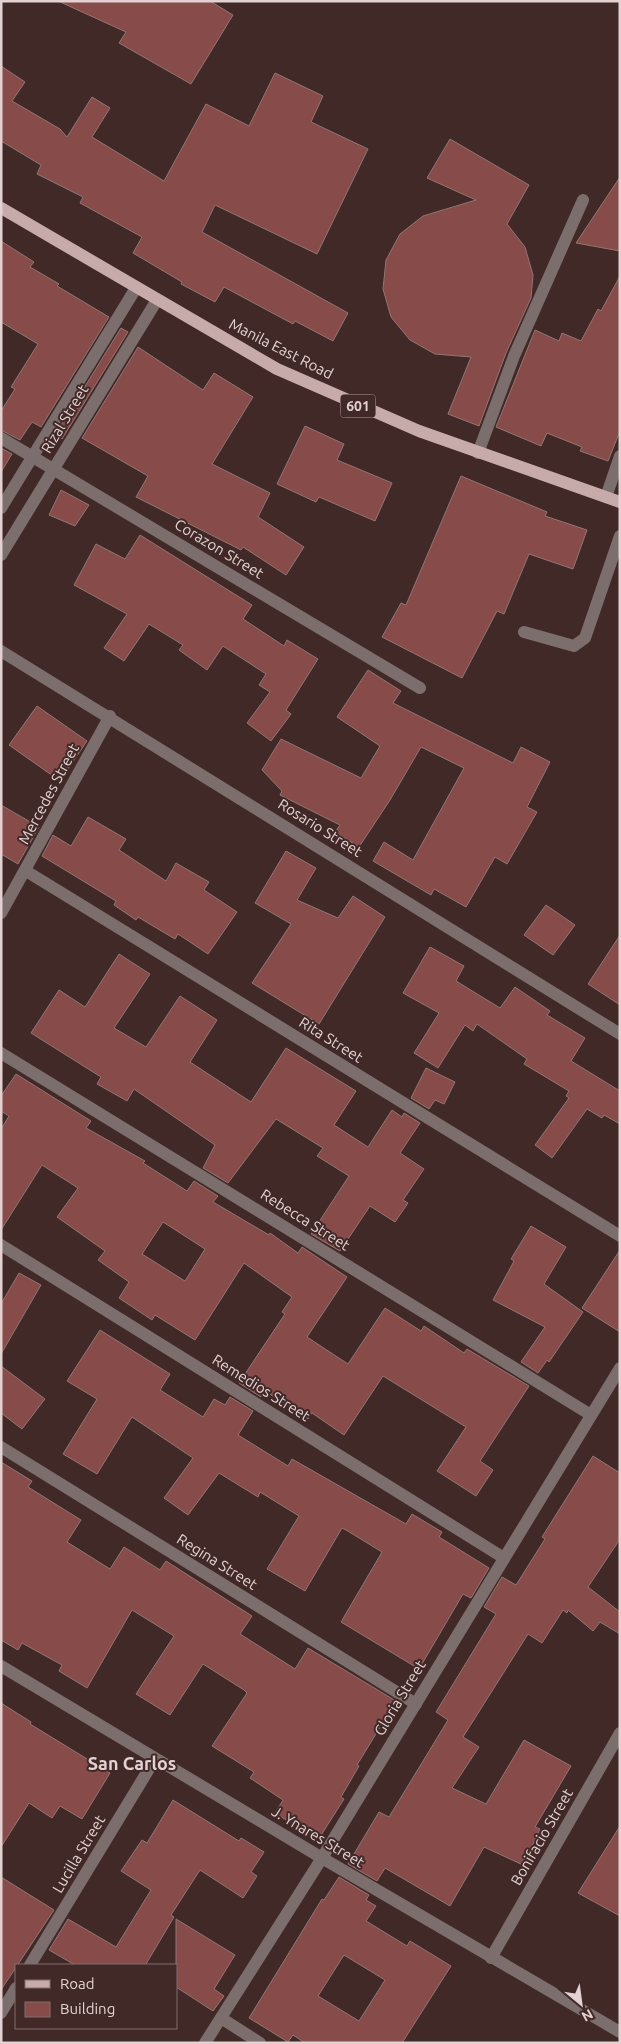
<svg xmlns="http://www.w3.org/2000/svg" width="621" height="2044" viewBox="0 0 621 2044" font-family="Ubuntu,sans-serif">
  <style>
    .building { fill: #874c4a; stroke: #927573; fill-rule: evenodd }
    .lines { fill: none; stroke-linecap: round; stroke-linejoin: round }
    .minor { stroke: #7b6e6d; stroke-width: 12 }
    .major { stroke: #c6abaa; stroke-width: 12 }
    .labels { text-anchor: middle; stroke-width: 4; stroke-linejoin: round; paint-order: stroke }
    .shield { fill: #412928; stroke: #b29f9e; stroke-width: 1 }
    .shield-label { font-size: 14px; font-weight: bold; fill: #e3d2d1 }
    .street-label { font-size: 15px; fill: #e3d2d1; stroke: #412928 }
    .quarter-label { font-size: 18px; font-weight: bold; fill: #e3d2d1; stroke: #412928 }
  </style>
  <rect width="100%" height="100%" fill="#412928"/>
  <!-- building -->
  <g class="building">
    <path d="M58,1H210L233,15L191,84L119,43L126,32Z"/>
    <path d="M1,66L25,82L12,101L60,129L67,137L92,97L110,108L92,137L164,181L206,104L249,126L275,73L323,96L311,122L368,149L317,254L215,205L202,232L348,313L333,341L295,321L293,324L224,287L215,302L181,284L182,282L133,253L142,237L80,203L83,197L37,174L41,165L1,141Z"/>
    <path d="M450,139L529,185L507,224L525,247L533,275L531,298L506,353L479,426L448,414L471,357L435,354L410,340L391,317L383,289L386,260L400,234L423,216L476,200L427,178Z"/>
    <path d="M620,177V251L576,243Z"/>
    <path d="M1,241L34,262L30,267L59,284L57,286L109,317L41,427L32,422L20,440L1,430V411L15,389L11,387L38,344L1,322Z"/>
    <path d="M620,276V431L608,461L580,451L582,447L547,433L541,446L496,427L535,330L559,341L562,333L581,341L598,309L601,311Z"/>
    <path d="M121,328L128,332L62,439L55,435Z"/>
    <path d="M138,347L203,390L214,373L253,397L212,464L270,493L258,517L304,547L286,575L243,547L241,550L136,497L148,476L82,438Z"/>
    <path d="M305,426L344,444L337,460L392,483L375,521L319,497L316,502L277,484Z"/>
    <path d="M1,448L12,454L1,472Z"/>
    <path d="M461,476L547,512L545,516L587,530L573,569L529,554L504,614L497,611L462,678L382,637L401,603L406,605Z"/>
    <path d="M61,490L89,505L75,526L49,515Z"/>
    <path d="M140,535L252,605L243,619L284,646L287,640L318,659L286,710L291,714L271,741L247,723L270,692L259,685L266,674L223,646L207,670L179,650L183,645L149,624L124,661L104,648L127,614L74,585L96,544L125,559Z"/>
    <path d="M368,670L401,691L393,703L513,763L521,747L550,762L527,807L537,812L507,864L495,857L466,907L434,889L431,895L373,861L384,842L413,860L464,768L421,747L390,800L359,847L335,832L340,825L280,795L282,791L262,770L281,739L361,778L380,746L337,717Z"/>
    <path d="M37,706L87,741L60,781L9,745Z"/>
    <path d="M1,805L39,827L18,864L1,854Z"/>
    <path d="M88,817L126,839L119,850L166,881L176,863L209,882L204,890L237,912L208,954L178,934L175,939L138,917L136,920L114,905L116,901L42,856L53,835L71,846Z"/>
    <path d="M286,851L316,868L297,900L338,918L353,896L385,917L319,1024L252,983L291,924L255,903Z"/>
    <path d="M546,905L575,925L553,955L524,935Z"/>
    <path d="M620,935V1005L588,984Z"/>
    <path d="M430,947L464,966L456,981L500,1008L515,987L550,1011L547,1015L585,1038L571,1061L620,1091V1124L604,1115L602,1118L587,1109L552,1158L535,1145L569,1098L566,1096L569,1091L524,1064L527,1059L477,1024L473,1031L465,1025L438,1068L414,1053L439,1013L403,993Z"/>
    <path d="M119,954L150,974L114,1028L146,1047L180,996L217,1020L190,1062L251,1102L286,1048L356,1091L334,1125L368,1147L392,1110L402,1117L404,1113L420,1123L400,1153L424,1169L403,1200L408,1203L395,1222L370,1206L340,1251L311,1234L349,1176L317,1156L323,1148L276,1119L228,1183L203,1168L215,1145L134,1089L127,1101L97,1084L101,1077L31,1033L59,990L85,1007Z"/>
    <path d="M426,1068L455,1082L444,1104L435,1100L429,1109L411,1098Z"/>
    <path d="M16,1074L91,1121L86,1128L145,1161L143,1163L187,1191L194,1181L218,1196L213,1202L269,1235L270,1233L298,1253L302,1247L347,1277L307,1337L348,1364L385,1308L421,1331L424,1326L464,1353L467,1349L529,1386L480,1461L493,1470L476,1496L437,1471L466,1427L383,1376L344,1435L312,1413L308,1419L265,1391L261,1397L239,1383L285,1314L282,1312L292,1297L244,1263L195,1340L155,1315L152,1320L119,1298L129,1282L98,1260L105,1251L57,1217L78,1188L42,1165L1,1230V1129L9,1116L1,1111V1096ZM163,1222L205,1249L185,1281L142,1254Z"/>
    <path d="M531,1226L566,1247L544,1284L583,1312L549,1362L547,1360L538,1373L521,1362L545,1327L493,1300L514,1261L511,1259Z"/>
    <path d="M620,1250V1332L582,1308Z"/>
    <path d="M19,1273L41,1285L1,1354V1304Z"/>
    <path d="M100,1330L170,1374L160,1390L203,1417L214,1399L225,1405L230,1397L253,1411L238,1435L288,1466L292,1459L406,1524L412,1514L442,1532L439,1537L489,1568L471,1598L463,1594L419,1669L341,1622L382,1552L346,1530L342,1528L305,1591L267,1569L299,1516L260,1492L258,1497L219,1473L188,1515L164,1498L193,1458L132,1417L97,1474L63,1454L97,1399L67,1381Z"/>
    <path d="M1,1366L45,1399L22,1429L1,1413Z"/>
    <path d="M593,1456L620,1473V1539L588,1587L620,1612V1634L600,1622L593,1631L568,1610L567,1613L563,1610L542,1643L528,1634L463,1737L479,1747L452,1788L486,1804L524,1740L571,1766L535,1827L540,1829L523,1865L484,1847L450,1906L385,1868L377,1881L348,1864L379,1812L389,1817L448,1720L436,1712L496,1614L484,1607L502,1577L516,1585L545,1539L542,1537Z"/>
    <path d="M1,1462L32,1481L28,1487L81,1520L67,1542L110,1569L124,1547L160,1570L166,1561L252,1616L240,1634L295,1669L308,1648L396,1701L357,1765L359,1766L341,1797L344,1799L318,1840L275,1813L283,1800L250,1778L254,1772L212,1746L247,1693L244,1690L203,1664L170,1715L136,1694L174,1636L132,1610L87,1688L59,1671L62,1665L22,1643L18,1650L1,1640Z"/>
    <path d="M1,1703L31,1722L30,1724L110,1773L82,1819L60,1806L52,1818L29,1803L1,1847Z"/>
    <path d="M173,1800L239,1841L241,1838L264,1852L251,1872L257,1876L243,1898L200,1870L171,1915L174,1917L146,1964L147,1965H75L49,1950L68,1919L116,1947L151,1890L121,1871L142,1840L147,1843Z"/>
    <path d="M620,1826V1916L578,1893Z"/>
    <path d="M1,1877L54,1910L1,1990Z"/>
    <path d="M339,1877L369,1895L366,1900L376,1906L366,1921L407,1946L410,1941L451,1966L402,2043H305L293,2035L288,2042L249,2018L322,1899L324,1900ZM344,1955L385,1980L359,2021L318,1996Z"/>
    <path d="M176,1919L235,1955L214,1989L224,1996L213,2011L176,1987Z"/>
  </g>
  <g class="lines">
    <!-- minor -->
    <g class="minor">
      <path d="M1,438L420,688"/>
      <path d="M478,453L514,356L583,200"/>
      <path d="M606,497L620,456"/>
      <path d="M1,508L136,288"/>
      <path d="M1,555L157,300"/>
      <path d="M524,632L574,646L585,638L620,536"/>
      <path d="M1,651L620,1034"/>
      <path d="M26,871L620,1236"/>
      <path d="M1,913L110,716"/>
      <path d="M1,1053L591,1415"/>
      <path d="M1,1245L504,1558"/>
      <path d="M1,1447L416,1704"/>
      <path d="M1,1666L322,1858L620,2032"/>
      <path d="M491,1958L620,1733"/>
      <path d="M30,1965L155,1759"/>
      <path d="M1,2013L16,1988"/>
      <path d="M221,2018L260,2043"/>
      <path d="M205,2043L322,1858L620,1368"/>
    </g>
    <!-- major -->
    <path class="major" d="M1,208L277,369L419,431L620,502"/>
  </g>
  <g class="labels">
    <!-- shield labels -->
    <rect class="shield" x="340.5" y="394.5" width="35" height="23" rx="4"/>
    <g class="shield-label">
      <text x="358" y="411">601</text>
    </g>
    <!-- street labels -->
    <g class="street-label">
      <text transform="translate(281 349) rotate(27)" y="5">Manila East Road</text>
      <text transform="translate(65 419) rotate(-59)" y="5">Rizal Street</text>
      <text transform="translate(219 549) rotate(31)" y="5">Corazon Street</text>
      <text transform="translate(49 794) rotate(-62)" y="5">Mercedes Street</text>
      <text transform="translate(320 828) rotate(32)" y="5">Rosario Street</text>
      <text transform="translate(331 1040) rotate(32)" y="5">Rita Street</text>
      <text transform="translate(305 1220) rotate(32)" y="5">Rebecca Street</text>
      <text transform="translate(261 1388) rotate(32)" y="5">Remedios Street</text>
      <text transform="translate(217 1562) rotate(32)" y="5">Regina Street</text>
      <text transform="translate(400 1698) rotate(-59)" y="5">Gloria Street</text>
      <text transform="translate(318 1837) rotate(31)" y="5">J. Ynares Street</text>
      <text transform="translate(542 1837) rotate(-60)" y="5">Bonifacio Street</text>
      <text transform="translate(79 1854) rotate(-59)" y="5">Lucilla Street</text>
    </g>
    <!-- quarter labels -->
    <g class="quarter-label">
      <text x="132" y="1770">San Carlos</text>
    </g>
  </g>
  <!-- border -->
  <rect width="621" height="2044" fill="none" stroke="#e3d2d1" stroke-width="5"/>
  <!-- legend -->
  <rect x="15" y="1964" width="162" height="65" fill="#412928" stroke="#826d6c"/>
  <rect x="25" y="1980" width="25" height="8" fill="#c6abaa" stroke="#826d6c"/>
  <text x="60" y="1989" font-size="15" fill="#e3d2d1">Road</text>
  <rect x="25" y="2002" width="25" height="15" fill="#874c4a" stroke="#826d6c"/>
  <text x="60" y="2014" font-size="15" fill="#e3d2d1">Building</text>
  <!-- north arrow -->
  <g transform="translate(581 2004) rotate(151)" stroke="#412928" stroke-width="4" paint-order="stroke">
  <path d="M0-4L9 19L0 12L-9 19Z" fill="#e3d2d1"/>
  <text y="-8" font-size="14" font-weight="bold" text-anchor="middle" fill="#e3d2d1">N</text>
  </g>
</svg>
